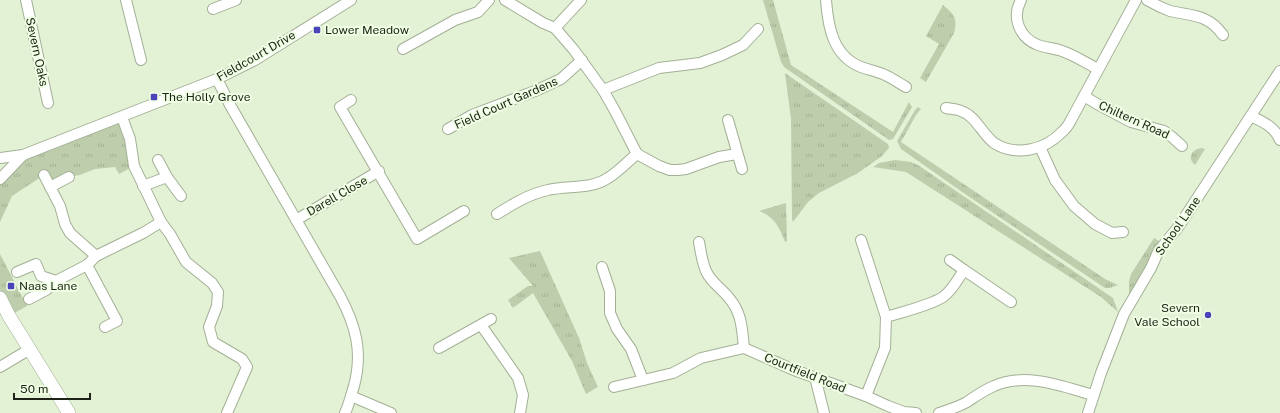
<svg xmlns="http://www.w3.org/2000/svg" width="1280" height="413" viewBox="0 0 1280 413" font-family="'Public Sans',sans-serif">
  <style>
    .grass { fill: url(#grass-tufts) }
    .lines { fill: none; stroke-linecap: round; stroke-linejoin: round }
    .minor-casing { stroke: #a3b096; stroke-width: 12 }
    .major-casing { stroke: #a3b096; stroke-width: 14 }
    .minor { stroke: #fff; stroke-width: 10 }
    .major { stroke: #fff; stroke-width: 13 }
    .poi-dot { fill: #4a43b9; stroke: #f0ffe3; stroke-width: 1.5 }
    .labels { text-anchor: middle; stroke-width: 4; stroke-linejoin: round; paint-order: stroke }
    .poi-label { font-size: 12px; fill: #1d2218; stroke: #f0ffe3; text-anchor: start }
    .street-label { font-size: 12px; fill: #1d2218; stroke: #f0ffe3 }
  </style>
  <defs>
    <pattern id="grass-tufts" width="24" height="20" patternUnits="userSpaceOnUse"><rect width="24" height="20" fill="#becead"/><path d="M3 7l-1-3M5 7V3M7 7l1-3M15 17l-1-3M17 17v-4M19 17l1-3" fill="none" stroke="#a3b194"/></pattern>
  </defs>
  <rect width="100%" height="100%" fill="#e3f1d5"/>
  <!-- grass -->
  <g class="grass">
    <path d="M763,0H773L791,65L893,132L909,102L912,107L893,139L889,140L784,67L781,62Z"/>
    <path d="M943,5C954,14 958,19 954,33L926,82L920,78L939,44L926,36Z"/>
    <path d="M785,73L888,144L889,148L882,156L858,173L819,193L808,202L793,222L792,219L791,119Z"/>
    <path d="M918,107L921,109L916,115L901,142L1105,279L1118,285L1110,288H1105L968,196L901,149L897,141L915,110Z"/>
    <path d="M122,117L134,166L119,174L115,167L95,169L80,175L69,177L52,186L44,175L12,196L0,222V179L23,155Z"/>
    <path d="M1201,148L1205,149L1195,165C1187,158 1191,150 1201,148Z"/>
    <path d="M895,160L911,162L918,165L1113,298L1118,312L1101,297L906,172L873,167L879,163Z"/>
    <path d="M786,203L787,241L785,242C780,228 774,216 759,211Z"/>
    <path d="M1154,238L1161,242L1129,295V281L1131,274Z"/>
    <path d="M540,251L579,338L587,363L598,387L586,394L572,361L533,293L513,308L508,300L528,286H533L509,258Z"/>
    <path d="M0,254L27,306L9,316L0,298Z"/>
  </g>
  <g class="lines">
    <!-- minor casing -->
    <g class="minor-casing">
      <g id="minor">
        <path d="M26,0L48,103"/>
        <path d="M126,0L141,60"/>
        <path d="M505,0L543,23L555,28L574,50L603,90L615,111L637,154L659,166L670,170H678L686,169L719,157L737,154"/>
        <path d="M826,0C828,27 833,56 861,67C869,70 877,71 885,75C892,78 899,83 906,87"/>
        <path d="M1021,0C1011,18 1020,38 1038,45C1046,48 1054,48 1062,51C1074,55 1086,63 1098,69"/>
        <path d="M1147,0C1154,4 1162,8 1170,11C1192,16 1208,14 1223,35"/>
        <path d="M213,9L236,0"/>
        <path d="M555,28L581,0"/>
        <path d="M403,49L455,20L478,12L489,0"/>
        <path d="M217,79L230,105L340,296C356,326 363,352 354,386C351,395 349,405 345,413"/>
        <path d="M603,90L659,68L700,63L722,55L743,45L758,29"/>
        <path d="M1084,96L1097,104L1131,122L1164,131L1172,137L1182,146"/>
        <path d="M351,100L340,107L417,239L464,211"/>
        <path d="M946,108C951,109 957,109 961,111C976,116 982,134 994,143C1016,157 1045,150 1062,132C1066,129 1069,124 1071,120L1136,0"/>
        <path d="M1251,116C1263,122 1275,127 1280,140"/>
        <path d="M122,117L130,139L134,166L161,222L170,234L186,262L212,283L218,292L217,306L209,327L213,342L242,359L247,367L227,413"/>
        <path d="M728,120L742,169"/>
        <path d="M448,129L472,115L535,91L561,79L582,60"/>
        <path d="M1040,147L1055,180L1074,206L1095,224L1112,233L1123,232"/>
        <path d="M0,158L23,155L217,79L255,60L351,0"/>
        <path d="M158,160L167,177L181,196"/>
        <path d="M44,175L60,206L65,224L70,233L96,256"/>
        <path d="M0,179L23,155"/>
        <path d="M143,186L167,177"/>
        <path d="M50,187L69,177"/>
        <path d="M497,214C513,204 529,194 548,190C568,185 590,190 608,178C618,172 627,162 637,154"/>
        <path d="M296,220L379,171"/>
        <path d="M861,240L886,317L885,348L866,396"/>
        <path d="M699,242C701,252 702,264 707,273C712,283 722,289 729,298C742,313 742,329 744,348"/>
        <path d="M950,260L964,270"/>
        <path d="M87,265L117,321L105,327"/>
        <path d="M602,267L610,291V313L617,329L631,349L643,380"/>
        <path d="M17,272L36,264L41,276L56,281"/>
        <path d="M29,299L46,290L56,281L87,265L96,256L143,233L161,222"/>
        <path d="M886,317C902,312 929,306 943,297C952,291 958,279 964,270L1011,302"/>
        <path d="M481,325L518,378L523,395L520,413"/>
        <path d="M439,348L491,319"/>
        <path d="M0,367L30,349"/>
        <path d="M815,377L824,413"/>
        <path d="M614,387L673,373L701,358L744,348L794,370L866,396L888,406L904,412L916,413"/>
        <path d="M351,396L391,413"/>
        <path d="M939,413C948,410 958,407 967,402C976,396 984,390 994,386C1026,372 1061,386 1093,395"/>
        <path d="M1088,413L1101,373L1124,314L1151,268L1158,252L1179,226L1280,71"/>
      </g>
    </g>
    <!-- major casing -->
    <g class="major-casing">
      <path id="major" d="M0,298L9,316L69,413"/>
    </g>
    <!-- minor -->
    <use href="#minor" class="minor"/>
    <!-- major -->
    <use href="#major" class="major"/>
  </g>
  <!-- markers -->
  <g class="poi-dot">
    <rect x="313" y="26" width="8" height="8" rx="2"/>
    <rect x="150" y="93" width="8" height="8" rx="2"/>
    <rect x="7" y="282" width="8" height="8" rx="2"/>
    <circle cx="1208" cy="315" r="4"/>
  </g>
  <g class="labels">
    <!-- poi labels -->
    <g class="poi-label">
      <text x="325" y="34">Lower Meadow</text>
      <text x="162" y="101">The Holly Grove</text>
      <text x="19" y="290">Naas Lane</text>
      <text x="1200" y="312" text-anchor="end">Severn<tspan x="1200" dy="14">Vale School</tspan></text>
    </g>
    <!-- street labels -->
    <g class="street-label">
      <text transform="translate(37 52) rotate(78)" y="4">Severn Oaks</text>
      <text transform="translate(256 56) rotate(-30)" y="4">Fieldcourt Drive</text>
      <text transform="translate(506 103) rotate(-24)" y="4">Field Court Gardens</text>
      <text transform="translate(1134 120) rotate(24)" y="4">Chiltern Road</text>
      <text transform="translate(337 196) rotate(-30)" y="4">Darell Close</text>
      <text transform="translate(1178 226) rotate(-55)" y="4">School Lane</text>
      <text transform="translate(805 373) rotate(22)" y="4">Courtfield Road</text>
    </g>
  </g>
  <!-- scale -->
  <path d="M14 393v6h76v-6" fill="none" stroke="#1d2218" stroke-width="2"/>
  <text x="20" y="393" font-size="12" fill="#1d2218" stroke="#f0ffe3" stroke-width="3" paint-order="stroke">50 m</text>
</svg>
